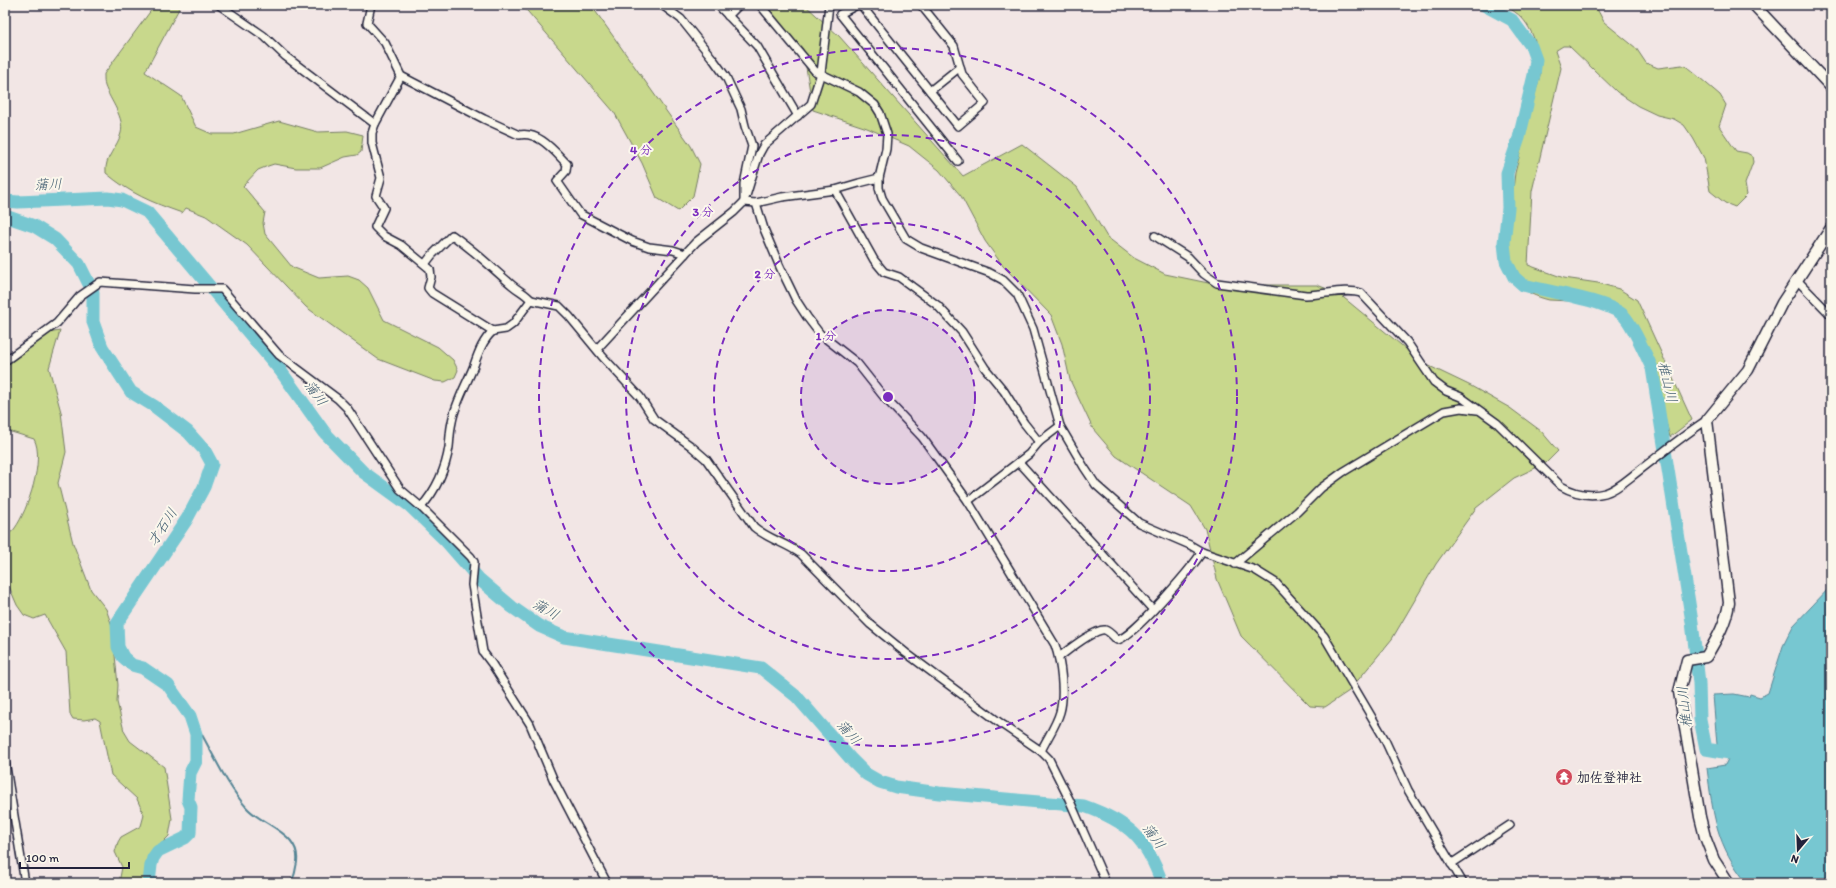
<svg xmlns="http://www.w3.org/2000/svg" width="1836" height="888" viewBox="0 0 1836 888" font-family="Itim,'Klee One',sans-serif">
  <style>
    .green { fill: #c8d88c; stroke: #757d64 }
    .water { fill: #77c7d1; stroke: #558595 }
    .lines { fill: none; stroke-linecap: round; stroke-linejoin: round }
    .stream { stroke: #558595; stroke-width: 2 }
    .river { stroke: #77c7d1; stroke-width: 13 }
    .street-casing { stroke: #22223b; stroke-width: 10 }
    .secondary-casing { stroke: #22223b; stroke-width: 13 }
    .street { stroke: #fbf7ec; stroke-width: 7 }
    .secondary { stroke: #fbf7ec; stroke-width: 10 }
    .ring { fill: none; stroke: #7b2cbf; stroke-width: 2; stroke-dasharray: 7 5 }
    .labels { text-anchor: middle; stroke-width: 4; stroke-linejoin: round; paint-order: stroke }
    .poi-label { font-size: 13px; font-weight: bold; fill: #22223b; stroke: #fbf7ec; text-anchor: start }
    .water-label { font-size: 14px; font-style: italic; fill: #405c70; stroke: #fbf7ec }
    .centre { fill: #7b2cbf; stroke: #fbf7ec; stroke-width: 2 }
    .ring-label { font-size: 12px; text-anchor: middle; font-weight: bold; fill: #7b2cbf; stroke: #fbf7ec; stroke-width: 4; stroke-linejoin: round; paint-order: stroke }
  </style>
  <rect width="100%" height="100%" fill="#f2e6e5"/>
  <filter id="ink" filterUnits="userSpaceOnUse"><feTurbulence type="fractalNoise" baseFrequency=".025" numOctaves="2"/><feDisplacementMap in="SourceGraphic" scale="8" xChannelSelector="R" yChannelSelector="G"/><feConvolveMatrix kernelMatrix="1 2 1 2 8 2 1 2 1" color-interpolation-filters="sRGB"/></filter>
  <g filter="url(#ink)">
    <!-- green -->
    <g class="green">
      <path d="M155,5H181L145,72L181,96L196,127L212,134H234L279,121L318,132L347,131L363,135L361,152L357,155L345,157L320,168H296L274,164L268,166L258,170L243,186L265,212L263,223L265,234L292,267L319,278L348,276L359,280L368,288L384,320L438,347L453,360L458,370L455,377L445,382L435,381L378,359L306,307L247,245L206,216L186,208L182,213C151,202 131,194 106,173C104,157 118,147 121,133C125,118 110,100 105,86C104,83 104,78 104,74Z"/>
      <path d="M522,5H591L691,146L700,164L693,196L678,211L657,198L642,163L614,112Z"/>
      <path d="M763,5H805L839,36L963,176L1022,144L1077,187L1107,237L1134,258L1165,274L1218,285H1317L1338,293L1423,363L1471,386L1510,408L1541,431L1558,451L1546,463L1514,478L1476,508L1436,564L1392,639L1349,691L1325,707L1310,706L1241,636L1217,579L1205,529L1191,506L1116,456L1093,429L1070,380L1062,344L1051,315L1003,266L985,241L961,196L939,170L909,146L867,128L813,110L803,49Z"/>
      <path d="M1501,5H1595L1604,22L1636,48L1646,63L1658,68L1682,65L1687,67L1720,95L1726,105L1719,126L1736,151L1747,153L1752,156L1753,162L1745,184L1747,195L1735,207L1725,203L1710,191L1704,158L1693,138L1684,125L1674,119L1657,115L1638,106L1617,92L1569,46H1563L1555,51L1561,68L1532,191L1528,265L1564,278L1598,283L1619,289L1637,300L1692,420L1670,437L1642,335L1626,310L1611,303L1549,300C1521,293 1512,282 1505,255L1515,173L1540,75C1540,54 1534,25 1515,12C1511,9 1506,7 1501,5Z"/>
      <path d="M60,331L49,368L61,412L66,452L58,483L73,543L91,590L106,609L112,626L118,685L117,702L124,731L130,741L164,767L172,819L169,836L153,852L151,858L147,883H119L122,867L115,852L118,842L121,837L141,826L144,815L137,799L111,775L100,721L95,718L84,720L73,719L70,714L66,652L45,615L34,619L24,615L17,605L5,577V535C9,533 13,532 15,528C28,510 45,459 34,439L5,430V365L14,360L48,333Z"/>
    </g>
    <!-- water -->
    <path class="water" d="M1831,586V883H1747C1716,845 1713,815 1707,768L1725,765L1728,759L1727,757H1718L1713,695L1734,694L1749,697L1750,694L1760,697L1768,693L1783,646L1793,626Z"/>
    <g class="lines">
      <!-- stream -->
      <path class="stream" d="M194,726L201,733C215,758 228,787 247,808C263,826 305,834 296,867C295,873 294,879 289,883"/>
      <!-- river -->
      <g class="river">
        <path d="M1484,5L1512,20L1531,46L1536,60L1534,75L1519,138L1507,173L1508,208L1504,243L1506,261L1514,277L1523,285C1546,291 1609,301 1624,316C1633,325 1646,356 1652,368L1692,622L1699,683L1700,719L1706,749L1735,754"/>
        <path d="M5,201L18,202L108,198L122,200L147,212L280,370L325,433L363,472L410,506L445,540L479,579L512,607L539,626L564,637L761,668L797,697L850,758L866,774L880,782L896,787L939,793L1084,806C1129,822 1146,838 1162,883"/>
        <path d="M5,216L34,226L55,239L79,264L93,292V322L102,347L131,392L154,406L188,432L205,451L212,464L204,487L187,519L117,623L118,647L123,657L132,665L143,668L168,685L190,716L196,734V761L190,773L188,800L191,807L190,833L185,838L158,851L153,858L151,865L149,883"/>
      </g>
      <!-- street casing -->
      <g class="street-casing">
        <g id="street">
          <path d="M219,5L264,36L285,56L375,124"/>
          <path d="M371,5L367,23L385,43L401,76L484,119L519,135C539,131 554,151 567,164L566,171L557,181L580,214L632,241L649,247L673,250L685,254"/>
          <path d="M662,5L681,19L713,59L726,77L741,109L745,126L752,146L744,184V202"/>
          <path d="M718,5L757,46L798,116"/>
          <path d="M760,5L815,71L859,92L875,105L880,113L887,134L886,149L879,178V188L882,198L906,239L921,248L990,273L1003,280L1017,294L1033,329L1060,426L1084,467L1096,485L1139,523L1190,545L1202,552L1255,570L1276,583L1324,636L1384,738L1408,790L1463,883"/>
          <path d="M857,5L840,14L958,161"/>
          <path d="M861,5L958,126L985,103L962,74L954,46L921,5"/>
          <path d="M728,16L739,5"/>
          <path d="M401,76L375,124L372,133V143L381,178L376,196L384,208L375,227L384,236L401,245L430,269L431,277L428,288L432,293L493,331L506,329L513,324L531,300L559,306L569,316L602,356L640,397L654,419L691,446L706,459L754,527C768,539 786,543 801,554L870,624L906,653L1003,725L1041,751L1049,759L1069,799L1106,883"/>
          <path d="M930,91L960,67"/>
          <path d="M835,190L874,260L884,272L899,277L937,305L962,332L985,368L1004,391L1024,423L1039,442"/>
          <path d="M746,196L759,154L764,145L811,104L821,73L829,5"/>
          <path d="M756,203L764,229L780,267L796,300L807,317L820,334L857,363L884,397L922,437L968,501L1055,645C1061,662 1065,694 1060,712C1056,726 1047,738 1041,751"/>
          <path d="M1155,236L1188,257L1204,274L1217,283L1306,295C1323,295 1346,288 1361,293L1407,342L1434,382L1446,391L1461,397L1497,423L1561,486C1575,494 1589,497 1605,493C1616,490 1627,480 1636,473C1660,455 1682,436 1707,420"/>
          <path d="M425,264L432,255L452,235C474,250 492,268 512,285C519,291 525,293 531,300"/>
          <path d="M1797,280L1831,315"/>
          <path d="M597,349L696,242L734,212L744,202L756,203L782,197L835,190L859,183L879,178"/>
          <path d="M5,361L57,323L80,296L100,282L195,289H222L279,355L338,399L347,408L400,489L421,507L471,557L474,562L472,585L483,652L492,664L530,724L554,781L607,883"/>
          <path d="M1019,462L1153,610"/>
          <path d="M968,501L1029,454L1039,442L1060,426"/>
          <path d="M421,507C436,491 446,468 449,447C450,438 450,430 452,422C455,404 466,385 473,368C478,354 482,341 493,331"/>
          <path d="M1235,564L1297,512L1321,488L1343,472L1444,411L1461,408L1477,410"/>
          <path d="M1059,657C1067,651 1096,628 1105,630C1109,631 1114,637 1117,640C1132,639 1193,566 1202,552"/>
          <path d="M5,761L25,883"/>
          <path d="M1451,864L1510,825"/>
        </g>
      </g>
      <!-- secondary casing -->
      <g class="secondary-casing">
        <g id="secondary">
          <path d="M1754,5L1831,87"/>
          <path d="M1729,883L1714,860L1705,837L1700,817L1679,692L1687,660L1706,657C1716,640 1726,624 1729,603L1707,420L1748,370L1782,303L1831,228"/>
        </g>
      </g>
      <!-- street -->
      <use href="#street" class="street"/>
      <!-- secondary -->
      <use href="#secondary" class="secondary"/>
    </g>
  </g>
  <!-- distance rings -->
  <circle cx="888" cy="397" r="87" fill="#7b2cbf" fill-opacity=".12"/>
  <g class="ring">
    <circle cx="888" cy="397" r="87"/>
    <circle cx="888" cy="397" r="174"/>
    <circle cx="888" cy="397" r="262"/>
    <circle cx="888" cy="397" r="349"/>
  </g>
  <!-- icons -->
  <defs>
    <g id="temple-disc" transform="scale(0.9)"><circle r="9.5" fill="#d1495b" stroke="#fbf7ec"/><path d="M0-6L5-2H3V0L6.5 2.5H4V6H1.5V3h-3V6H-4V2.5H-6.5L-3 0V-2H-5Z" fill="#fff"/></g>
  </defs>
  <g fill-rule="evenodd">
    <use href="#temple-disc" x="1564" y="777"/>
  </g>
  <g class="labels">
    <!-- poi labels -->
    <g class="poi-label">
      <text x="1577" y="782">加佐登神社</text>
    </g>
    <!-- water labels -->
    <g class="water-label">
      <text transform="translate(48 184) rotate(-2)" y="5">蒲川</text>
      <text transform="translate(1668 382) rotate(77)" y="5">椎山川</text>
      <text transform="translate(316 393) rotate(54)" y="5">蒲川</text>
      <text transform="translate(162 527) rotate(-57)" y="5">才石川</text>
      <text transform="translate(546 609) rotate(30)" y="5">蒲川</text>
      <text transform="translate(1684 707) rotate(-96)" y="5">椎山川</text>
      <text transform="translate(849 732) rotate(49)" y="5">蒲川</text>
      <text transform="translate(1154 836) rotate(54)" y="5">蒲川</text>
    </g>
  </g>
  <circle cx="888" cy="397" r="6" class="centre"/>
  <g class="ring-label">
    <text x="641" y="154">4 分</text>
    <text x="703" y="216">3 分</text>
    <text x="765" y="278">2 分</text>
    <text x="826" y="340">1 分</text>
  </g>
  <!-- margin -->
  <rect width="1836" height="888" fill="none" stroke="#fbf7ec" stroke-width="20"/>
  <rect x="10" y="10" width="1816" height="868" fill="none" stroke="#22223b" stroke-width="1.5" filter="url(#ink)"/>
  <!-- north arrow -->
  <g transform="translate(1798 850) rotate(199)" stroke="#fbf7ec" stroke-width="3" paint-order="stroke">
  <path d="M0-3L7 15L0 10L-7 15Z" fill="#22223b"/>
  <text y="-6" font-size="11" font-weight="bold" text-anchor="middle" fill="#22223b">N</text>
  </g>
  <!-- scale -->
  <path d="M20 862v6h109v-6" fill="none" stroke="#22223b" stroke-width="2"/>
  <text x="26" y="862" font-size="12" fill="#22223b" stroke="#fbf7ec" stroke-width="3" paint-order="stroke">100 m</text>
</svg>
